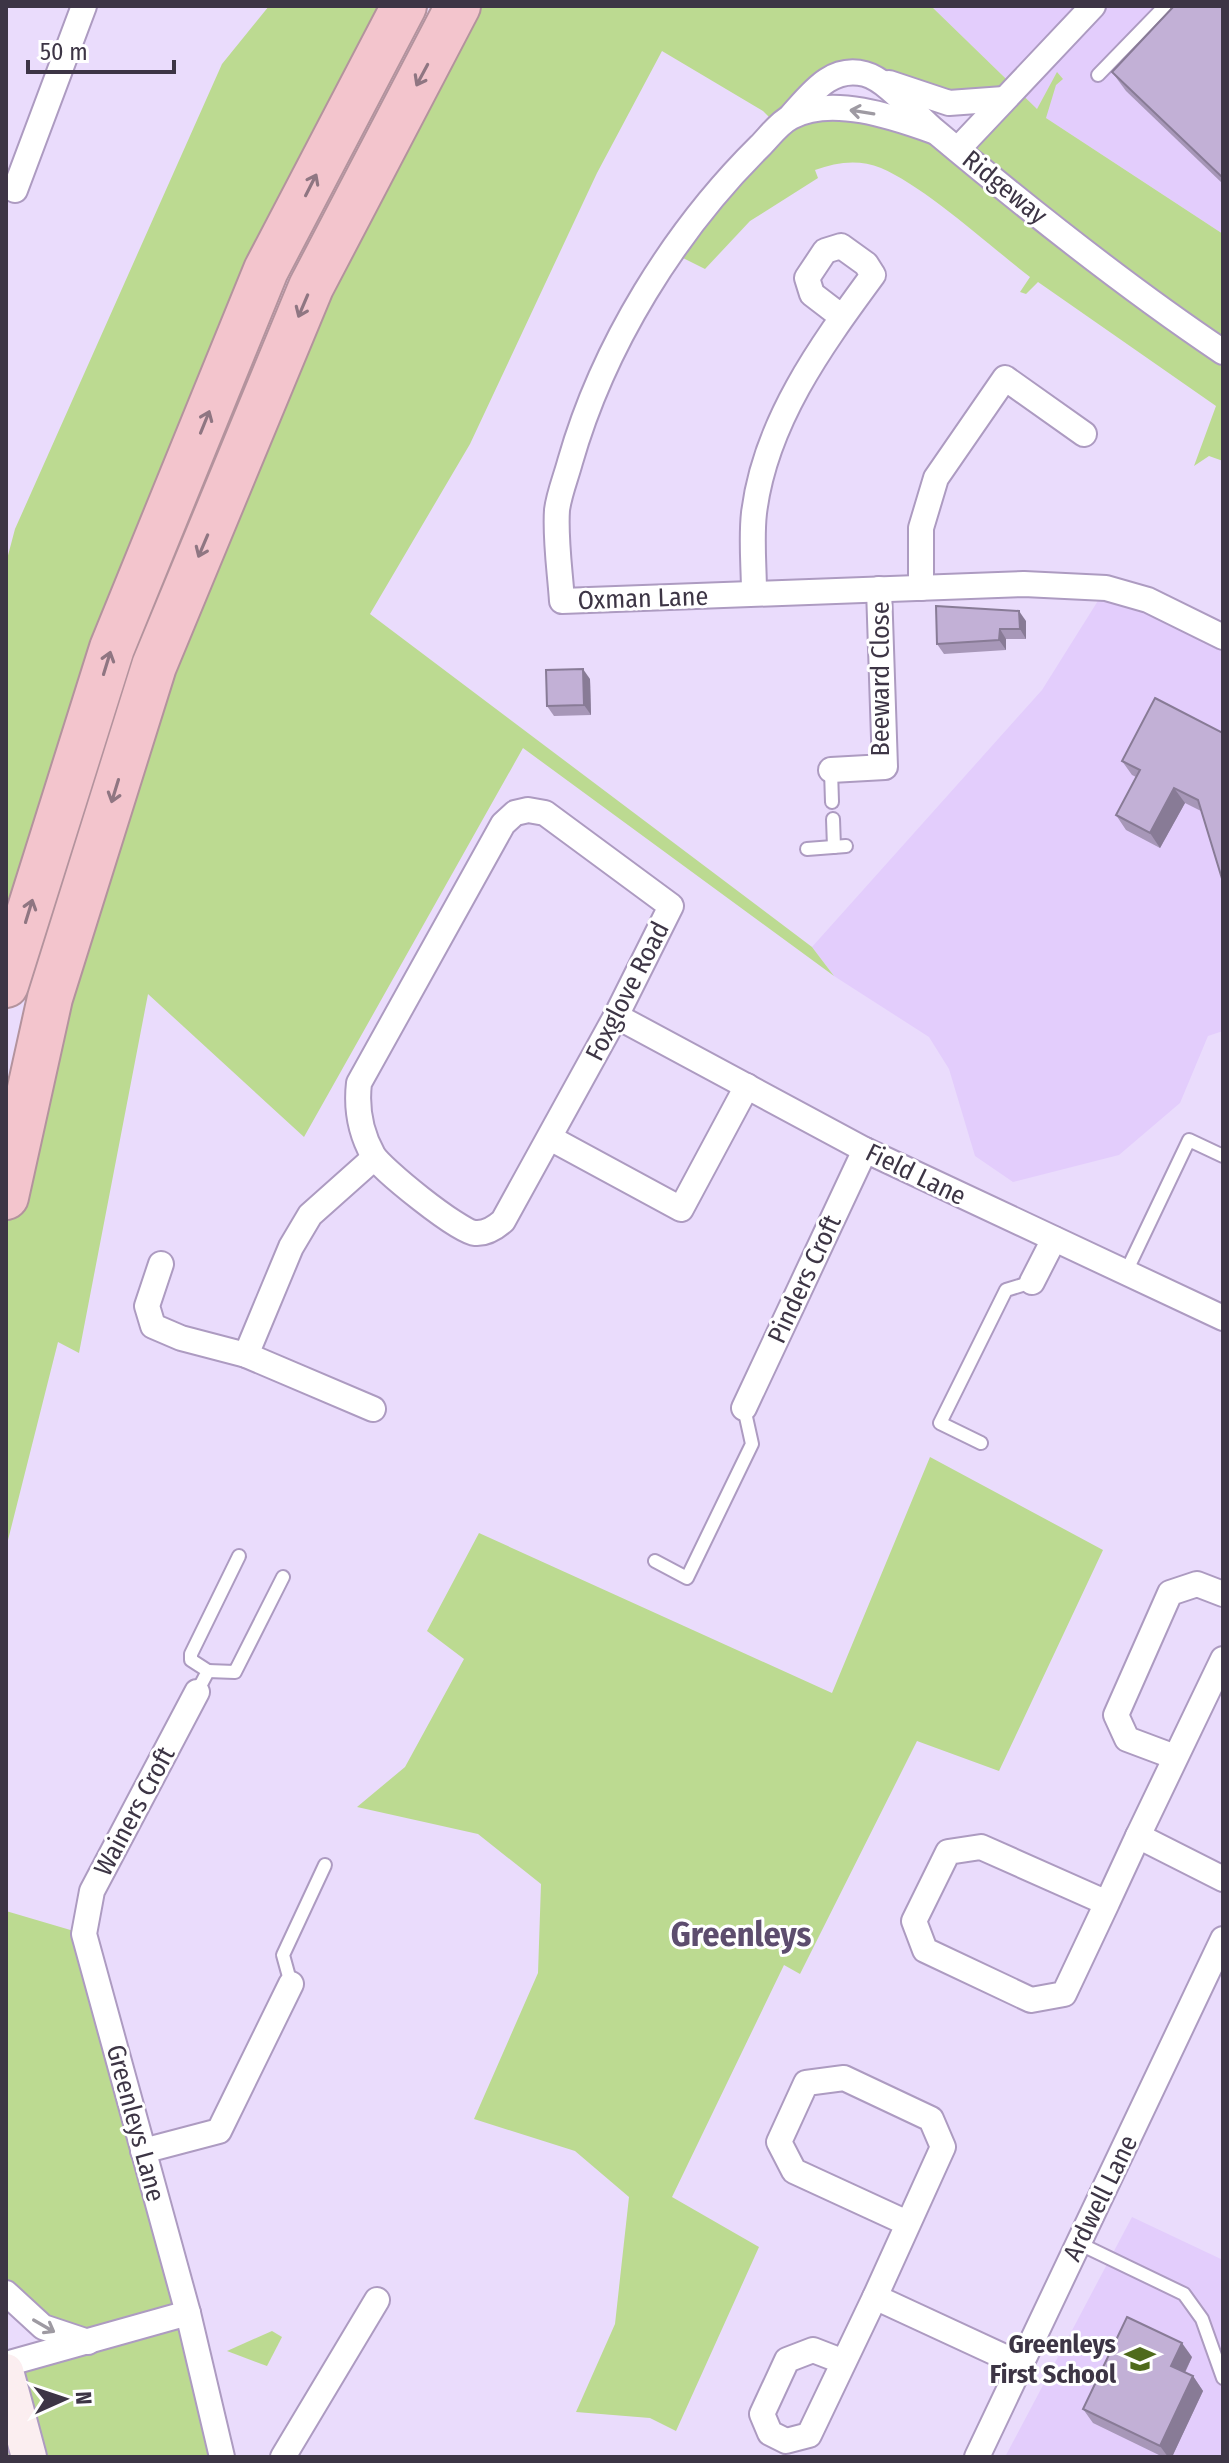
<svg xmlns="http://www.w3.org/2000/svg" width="1229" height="2463" viewBox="0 0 1229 2463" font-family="'Fira Sans Condensed',sans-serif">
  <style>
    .built { fill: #e3cdfc }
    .green { fill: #bcda91; fill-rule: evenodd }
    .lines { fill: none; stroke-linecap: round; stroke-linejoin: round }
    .lane-casing { stroke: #ad9bc1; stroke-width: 16 }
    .street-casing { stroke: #ad9bc1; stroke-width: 28 }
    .secondary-casing { stroke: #ad9bc1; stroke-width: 38 }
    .highway-casing { stroke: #b3939d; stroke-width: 48 }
    .lane { stroke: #fff; stroke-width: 12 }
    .street { stroke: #fff; stroke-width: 24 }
    .secondary { stroke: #fbeef0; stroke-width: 34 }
    .highway { stroke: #f3c5cd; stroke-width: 44 }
    .wall { fill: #a797b8 }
    .shaded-wall { fill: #887b96 }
    .building { fill: #c2b0d6; stroke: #887b96; stroke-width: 2 }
    .oneway { stroke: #8f7682 }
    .oneway2 { stroke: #9e9aa2 }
    .labels { text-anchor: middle; stroke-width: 6; stroke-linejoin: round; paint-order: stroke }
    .street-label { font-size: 26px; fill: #3d3545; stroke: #fff }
    .poi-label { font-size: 26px; font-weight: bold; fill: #3d3545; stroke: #fff; text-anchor: end }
    .district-label { font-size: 34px; font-weight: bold; fill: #5d4d6e; stroke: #fff }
  </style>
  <rect width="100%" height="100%" fill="#eadcfc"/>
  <!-- built -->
  <g class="built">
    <path d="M931,6H1223V234L1046,118Z"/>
    <path d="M1106,588L1223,637V1031L1208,1036L1180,1103L1119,1155L1013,1182L975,1156L949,1069L929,1037L834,976L812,947L1042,690Z"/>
    <path d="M1132,2217L1223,2260V2457H1005Z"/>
  </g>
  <!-- green -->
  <g class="green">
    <path d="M269,6H404L266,270L6,985V563L15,529L222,64Z"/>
    <path d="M458,6H931L1037,109L1057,72L1063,79L1056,85L1046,118L1223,234V461L1209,456L1194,466L1216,406L1038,282L1026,294L1020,292L1030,277C991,247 924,186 881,168C859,159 837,162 815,170L818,178L750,221L705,269L671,252L779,127L763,111L662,51L597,173L470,444L370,614L812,947L834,976L523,748L304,1137L148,994L79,1353L58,1342L6,1548V1197L154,666ZM854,73L986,103L957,149L830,109L792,115Z"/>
    <path d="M930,1457L1103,1550L999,1771L917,1741L800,1974L784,1965L672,2197L759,2247L676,2431L650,2418L576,2412L615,2324L629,2197L575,2151L474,2119L538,1973L541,1884L478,1834L357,1807L405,1767L464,1659L427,1631L479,1533L832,1693Z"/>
    <path d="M6,1911L84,1934L222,2457H6V2364L90,2343L6,2293Z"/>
    <path d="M272,2331L282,2337L267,2366L227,2351Z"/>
  </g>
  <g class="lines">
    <!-- lane casing -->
    <g class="lane-casing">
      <g id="lane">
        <path d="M1098,75L1165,6"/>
        <path d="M831,770L832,802"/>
        <path d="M833,819L834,847"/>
        <path d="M807,849L846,846"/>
        <path d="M1126,1272L1189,1140L1223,1156"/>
        <path d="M981,1443L940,1423L1006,1290L1032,1282"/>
        <path d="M655,1561L687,1578L752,1444L744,1408"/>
        <path d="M208,1671L235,1672L283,1577"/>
        <path d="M197,1692L208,1671L191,1660V1654L239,1556"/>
        <path d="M291,1984L283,1955L325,1865"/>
        <path d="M1078,2243L1184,2294L1202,2319L1223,2378"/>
      </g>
    </g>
    <!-- street casing -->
    <g class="street-casing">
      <g id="street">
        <path d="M889,83L949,103L1004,99"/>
        <path d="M791,116C811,94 831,65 865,74C888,80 917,117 936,132C1028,209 1123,285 1223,352"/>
        <path d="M933,131C894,117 831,95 791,117C779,123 769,137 760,146C674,231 603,346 570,462C566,477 559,494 557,510C555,539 560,571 562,601L1024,584L1106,588L1148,600L1223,637"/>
        <path d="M958,149L1093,6"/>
        <path d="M15,190L84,6"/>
        <path d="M921,588V528L936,478L1005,378L1084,434"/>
        <path d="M754,593C754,567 751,539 754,513C765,423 820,347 873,275L866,264L841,246L825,251L807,278L812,294L842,317"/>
        <path d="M831,770L885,767L879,589"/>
        <path d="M528,810L545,813L671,906L616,1016L503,1221C495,1228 486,1234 475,1233C459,1232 381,1169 373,1155C360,1132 356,1109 359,1083L503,824L515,813Z"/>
        <path d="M616,1016L865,1150L1223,1318"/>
        <path d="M550,1138L681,1209L747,1086"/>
        <path d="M161,1264L147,1306L153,1326L181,1338L246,1355L373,1409"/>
        <path d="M1032,1282L1054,1239"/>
        <path d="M246,1355L291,1247L310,1215L374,1158"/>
        <path d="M744,1408L865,1150"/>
        <path d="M1223,1659L1138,1836L1223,1879"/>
        <path d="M197,1692L92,1891L84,1934L188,2313L222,2457"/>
        <path d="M1175,1757L1127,1739L1116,1715L1170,1593L1197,1584L1223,1594"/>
        <path d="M1107,1903L1064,1994L1031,2000L925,1950L914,1921L948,1852L981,1847L1107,1903L1138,1836"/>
        <path d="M143,2151L219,2131L291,1984"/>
        <path d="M907,2223L794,2171L779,2142L806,2083L844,2078L931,2119L943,2147L875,2297L1022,2365"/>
        <path d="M6,2293L43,2327L88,2342"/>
        <path d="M844,2362L813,2350L787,2360L762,2414L770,2433L786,2441L809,2435L875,2297"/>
        <path d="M6,2364L188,2313"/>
        <path d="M283,2457L377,2300"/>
        <path d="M977,2457L1223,1939"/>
      </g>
    </g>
    <!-- secondary casing -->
    <g class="secondary-casing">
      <path id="secondary" d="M6,2371L29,2457"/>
    </g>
    <!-- highway casing -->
    <g class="highway-casing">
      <g id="highway">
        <path d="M6,985L112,648L266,270L404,6"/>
        <path d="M6,1197L50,998L154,666L311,287L458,6"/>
      </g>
    </g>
    <!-- lane -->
    <use href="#lane" class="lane"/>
    <!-- street -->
    <use href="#street" class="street"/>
    <!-- secondary -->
    <use href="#secondary" class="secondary"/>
    <!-- highway -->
    <use href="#highway" class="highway"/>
  </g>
  <!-- wall -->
  <g class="wall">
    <path d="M1223,6V184L1126,91L1112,72Z"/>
    <path d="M1026,621V639H1006V650L944,654L937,644Z"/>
    <path d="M590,679L591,715L554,716L547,706Z"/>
    <path d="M1223,733L1201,811L1185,803L1160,848L1126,830L1116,815L1136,777L1132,775L1122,761Z"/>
    <path d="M1192,2357L1185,2373L1193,2376L1203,2391L1172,2457H1163L1093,2423L1083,2409Z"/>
  </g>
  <!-- shaded-wall -->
  <g class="shaded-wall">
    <path d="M1019,611L1026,621V639L1020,629Z"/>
    <path d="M1000,629L1006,639V650L999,640Z"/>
    <path d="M583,669L590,679L591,715L584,705Z"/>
    <path d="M1174,788L1185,803L1160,848L1150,833Z"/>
    <path d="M1182,2343L1192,2357L1181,2380L1171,2366Z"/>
    <path d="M1193,2376L1203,2391L1172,2457H1168L1160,2446Z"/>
  </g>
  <!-- building -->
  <g class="building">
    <path d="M1174,6H1223V178L1112,72Z"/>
    <path d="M936,606L1019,611L1020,629H1000L999,640L937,644Z"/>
    <path d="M583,669L584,705L547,706L546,670Z"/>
    <path d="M1155,698L1223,733V882L1198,800L1174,788L1150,833L1116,815L1140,770L1122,761Z"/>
    <path d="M1127,2317L1182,2343L1171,2366L1193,2376L1160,2446L1083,2409Z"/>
  </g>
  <!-- one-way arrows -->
  <defs><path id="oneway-shaft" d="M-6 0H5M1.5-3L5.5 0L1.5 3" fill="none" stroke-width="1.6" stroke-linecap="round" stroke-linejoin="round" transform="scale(2)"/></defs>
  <g class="oneway">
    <use href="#oneway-shaft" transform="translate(422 75) rotate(118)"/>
    <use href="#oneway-shaft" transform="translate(311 185) rotate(-63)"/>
    <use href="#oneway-shaft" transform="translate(303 306) rotate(113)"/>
    <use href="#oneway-shaft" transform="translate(205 422) rotate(-68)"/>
    <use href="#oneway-shaft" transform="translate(203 546) rotate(113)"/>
    <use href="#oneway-shaft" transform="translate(107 663) rotate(-73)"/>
    <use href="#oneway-shaft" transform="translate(115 791) rotate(107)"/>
    <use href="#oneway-shaft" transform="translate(29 911) rotate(-73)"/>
  </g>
  <g class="oneway2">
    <use href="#oneway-shaft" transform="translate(862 112) rotate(-171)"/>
    <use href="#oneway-shaft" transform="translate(44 2326) rotate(30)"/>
  </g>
  <!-- icons -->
  <defs>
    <g id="school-bare" transform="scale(2.4)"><path d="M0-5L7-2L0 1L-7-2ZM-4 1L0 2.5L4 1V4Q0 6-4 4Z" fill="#4f6a1c" stroke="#fff" stroke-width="2.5" paint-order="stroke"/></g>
  </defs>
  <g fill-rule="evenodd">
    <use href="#school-bare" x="1140" y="2359"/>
  </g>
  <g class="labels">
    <!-- street labels -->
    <g class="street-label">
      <text transform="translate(1005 187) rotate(39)" y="9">Ridgeway</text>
      <text transform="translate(643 598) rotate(-2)" y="9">Oxman Lane</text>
      <text transform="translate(880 679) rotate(-90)" y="9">Beeward Close</text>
      <text transform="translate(627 991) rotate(-63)" y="9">Foxglove Road</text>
      <text transform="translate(916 1174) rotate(26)" y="9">Field Lane</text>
      <text transform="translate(804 1279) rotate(-65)" y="9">Pinders Croft</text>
      <text transform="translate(134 1811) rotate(-62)" y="9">Wainers Croft</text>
      <text transform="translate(136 2123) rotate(75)" y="9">Greenleys Lane</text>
      <text transform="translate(1100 2198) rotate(-64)" y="9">Ardwell Lane</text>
    </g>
    <!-- poi labels -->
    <g class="poi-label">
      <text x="1116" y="2353">Greenleys<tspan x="1116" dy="30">First School</tspan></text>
    </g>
    <!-- district labels -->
    <g class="district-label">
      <text x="741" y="1946">Greenleys</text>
    </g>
  </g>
  <!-- border -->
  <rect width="1229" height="2463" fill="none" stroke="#3d3545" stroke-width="16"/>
  <!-- north arrow -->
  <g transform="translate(64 2399) rotate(87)" stroke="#ffffff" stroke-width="6" paint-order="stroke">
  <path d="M0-6L14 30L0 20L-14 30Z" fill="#3d3545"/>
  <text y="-12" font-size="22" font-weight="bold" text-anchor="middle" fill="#3d3545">N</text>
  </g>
  <!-- scale -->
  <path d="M28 60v12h146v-12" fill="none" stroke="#3d3545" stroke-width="4"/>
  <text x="40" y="60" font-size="24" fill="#3d3545" stroke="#ffffff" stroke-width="6" paint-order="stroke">50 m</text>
</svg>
